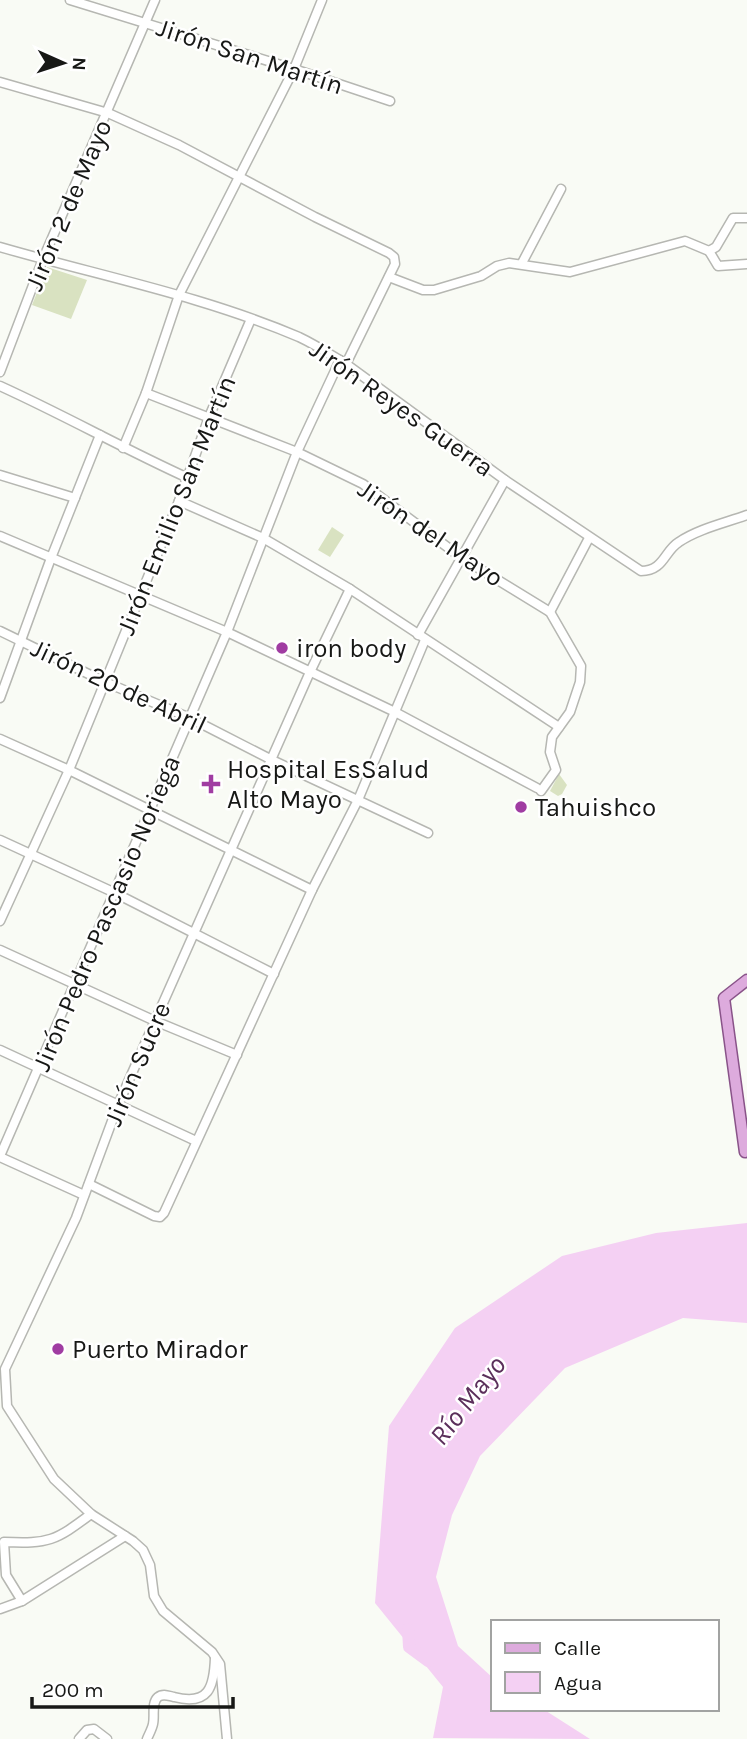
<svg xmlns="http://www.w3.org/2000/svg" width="747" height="1739" viewBox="0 0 747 1739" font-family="Karla,sans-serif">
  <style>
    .green { fill: #d9e2c1 }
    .water { fill: #f4d0f3 }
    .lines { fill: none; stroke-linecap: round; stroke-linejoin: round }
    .river { stroke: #f4d0f3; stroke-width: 12 }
    .minor-casing { stroke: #b6b7b2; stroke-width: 11 }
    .major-casing { stroke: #895389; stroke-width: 13 }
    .minor { stroke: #fff; stroke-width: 8 }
    .major { stroke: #ddabdd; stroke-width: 10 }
    .poi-dot { fill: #a03ca2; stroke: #fff; stroke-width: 2.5 }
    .labels { text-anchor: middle; stroke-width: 5; stroke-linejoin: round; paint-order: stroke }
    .street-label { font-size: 26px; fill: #171816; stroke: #fff }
    .poi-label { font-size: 26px; fill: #171816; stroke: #fff; text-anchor: start }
    .water-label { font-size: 28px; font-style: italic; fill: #5b2f5b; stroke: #fff }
  </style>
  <rect width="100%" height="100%" fill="#f9fbf5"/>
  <!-- green -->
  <g class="green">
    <path d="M47,267L87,280L71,319L32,305Z"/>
    <path d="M332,527L344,535L330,557L318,550Z"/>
    <path d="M559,774L567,785L562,794L558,796L550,791Z"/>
  </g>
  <!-- water -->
  <path class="water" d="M747,1223V1323L683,1318L565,1368L480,1456L452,1515L436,1577L458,1646L493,1678V1709H543L590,1739L433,1738L443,1687L375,1603L389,1426L455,1328L562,1256L656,1233Z"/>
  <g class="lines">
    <!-- river -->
    <path class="river" d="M408,1629L409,1647L428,1661"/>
    <!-- minor casing -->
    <g class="minor-casing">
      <g id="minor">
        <path d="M70,0L294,69L390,101"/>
        <path d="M0,82L108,113L179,145L315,217L389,253L394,257L395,264L346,364"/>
        <path d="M0,247C100,276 203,296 299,337C316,345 331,355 346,364L505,480L641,571C664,571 664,551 679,542C698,529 725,523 747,515"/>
        <path d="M709,251L718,266L747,264"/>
        <path d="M522,263L561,189"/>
        <path d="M389,277L423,290H434L481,276L497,266L509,263L570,272L685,241L709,251L716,247L733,218H747"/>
        <path d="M0,372L43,259L155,0"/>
        <path d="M0,386C64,415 124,449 188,478"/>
        <path d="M146,393L297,452L363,484L462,558L550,612L581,666L580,682L570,712L552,737L550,752L556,770L541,791"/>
        <path d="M123,448L146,393L179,295L294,69L322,0"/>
        <path d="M0,475L75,498"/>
        <path d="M179,501L263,538L350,589L559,727"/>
        <path d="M0,536L227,632L395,712L537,788"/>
        <path d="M550,612L589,538"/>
        <path d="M0,631L105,682L190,718L272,760L428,833"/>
        <path d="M418,635L505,480"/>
        <path d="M0,698L51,558L100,435"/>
        <path d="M0,739L69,770L312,890"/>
        <path d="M0,840L113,892L274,974"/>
        <path d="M0,921L69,770L179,501L209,417L251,319"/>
        <path d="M0,950L155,1021L237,1055"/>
        <path d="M0,1050L196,1141"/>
        <path d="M0,1156L227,632L297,452L340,360"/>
        <path d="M0,1157L84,1195"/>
        <path d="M89,1184L154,1216L160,1217L164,1213L312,890L358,800L425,640"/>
        <path d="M22,1601L6,1575L4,1542C49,1544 55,1541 91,1514"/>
        <path d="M0,1609L22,1601L125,1536"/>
        <path d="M79,1739L87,1730L94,1729L107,1739"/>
        <path d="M147,1739C149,1734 152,1729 153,1724C155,1716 151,1703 158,1697C163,1693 169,1696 174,1697C209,1706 214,1687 215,1658"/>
        <path d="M227,1739L220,1664L212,1652L163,1611L154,1596L150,1565L143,1550L133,1541L91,1514L54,1479L7,1406L5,1369L76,1218L118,1105L155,1021L310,672L350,589"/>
      </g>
    </g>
    <!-- major casing -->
    <g class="major-casing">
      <path id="major" d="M745,1152L724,998L747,980"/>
    </g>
    <!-- minor -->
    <use href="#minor" class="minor"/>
    <!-- major -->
    <use href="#major" class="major"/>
  </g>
  <!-- markers -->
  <g class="poi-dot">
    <circle cx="282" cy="648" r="7"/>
    <path d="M207.5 773.5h7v7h7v7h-7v7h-7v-7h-7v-7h7z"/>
    <circle cx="521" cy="807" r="7"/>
    <circle cx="58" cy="1349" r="7"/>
  </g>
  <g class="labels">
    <!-- street labels -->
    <g class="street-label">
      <text transform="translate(250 56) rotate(18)" y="9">Jirón San Martín</text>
      <text transform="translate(68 205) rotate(-67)" y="9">Jirón 2 de Mayo</text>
      <text transform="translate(402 408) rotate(35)" y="9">Jirón Reyes Guerra</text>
      <text transform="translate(176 505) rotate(-68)" y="9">Jirón Emilio San Martín</text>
      <text transform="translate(431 533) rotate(34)" y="9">Jirón del Mayo</text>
      <text transform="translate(119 686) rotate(25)" y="9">Jirón 20 de Abril</text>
      <text transform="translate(106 913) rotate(-67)" y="9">Jirón Pedro Pascasio Noriega</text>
      <text transform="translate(137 1064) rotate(-67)" y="9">Jirón Sucre</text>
    </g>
    <!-- poi labels -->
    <g class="poi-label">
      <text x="296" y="657">iron body</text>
      <text x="227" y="778">Hospital EsSalud<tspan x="227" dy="30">Alto Mayo</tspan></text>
      <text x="535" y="816">Tahuishco</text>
      <text x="72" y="1358">Puerto Mirador</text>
    </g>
    <!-- water labels -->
    <g class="water-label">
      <text transform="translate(467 1400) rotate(-52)" y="10">Río Mayo</text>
    </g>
  </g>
  <!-- legend -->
  <rect x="491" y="1620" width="228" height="91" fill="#ffffff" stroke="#a2a3a2" stroke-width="2"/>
  <rect x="505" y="1643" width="35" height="10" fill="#ddabdd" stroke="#a2a3a2" stroke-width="2"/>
  <text x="554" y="1655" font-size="21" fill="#171816">Calle</text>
  <rect x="505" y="1672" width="35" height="21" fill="#f4d0f3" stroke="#a2a3a2" stroke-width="2"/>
  <text x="554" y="1690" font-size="21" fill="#171816">Agua</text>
  <!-- north arrow -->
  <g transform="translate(63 63) rotate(93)" stroke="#ffffff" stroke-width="5" paint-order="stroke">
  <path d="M0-5L12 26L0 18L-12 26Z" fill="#171816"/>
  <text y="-10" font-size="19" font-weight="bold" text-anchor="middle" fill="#171816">N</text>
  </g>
  <!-- scale -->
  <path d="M32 1697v10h201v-10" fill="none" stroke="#171816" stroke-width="3.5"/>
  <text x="42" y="1697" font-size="21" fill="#171816" stroke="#ffffff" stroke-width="5" paint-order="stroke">200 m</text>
</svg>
